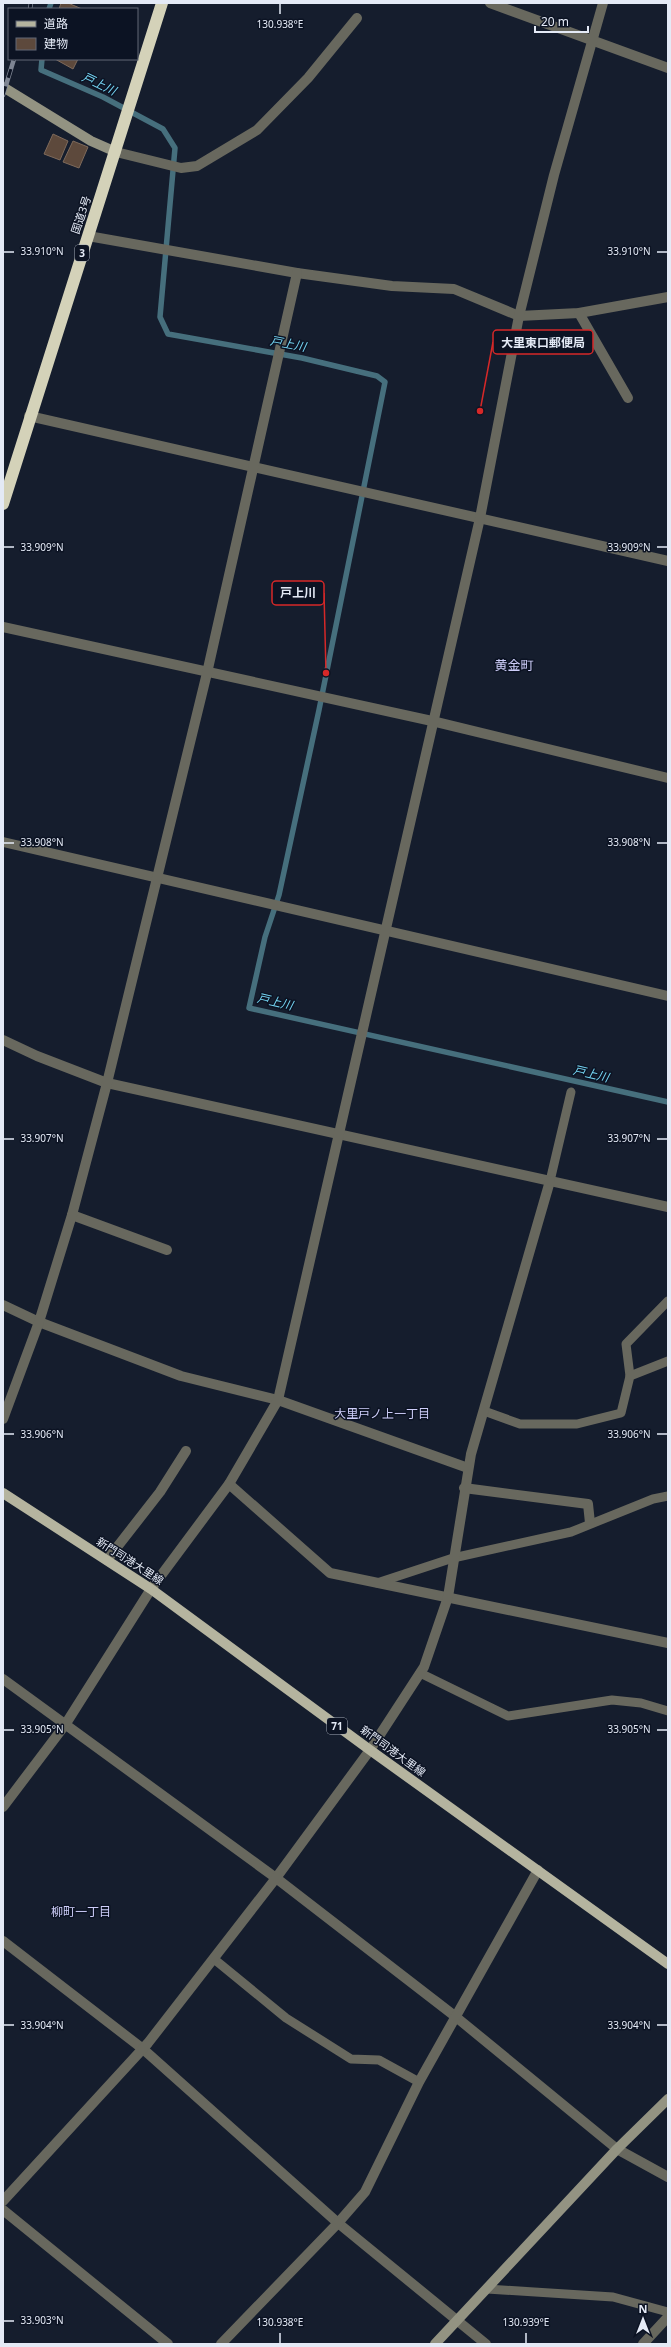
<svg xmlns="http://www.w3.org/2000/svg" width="671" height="2347" viewBox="0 0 671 2347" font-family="'Noto Sans','Noto Sans JP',sans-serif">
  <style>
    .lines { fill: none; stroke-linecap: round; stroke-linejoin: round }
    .stream { stroke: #466f7d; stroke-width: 5.5 }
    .building { fill: #5d493c; stroke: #7e6a5b }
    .lane { stroke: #68685e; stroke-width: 9 }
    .street { stroke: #68685e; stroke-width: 10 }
    .secondary { stroke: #939382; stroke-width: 10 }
    .primary { stroke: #b5b49f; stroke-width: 10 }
    .highway { stroke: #d4d2b9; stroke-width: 12 }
    .rail-casing { stroke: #7e8593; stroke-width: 4.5 }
    .rail { stroke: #0c1323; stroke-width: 3; stroke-dasharray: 9; stroke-linecap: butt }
    .ticks { fill: none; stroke: #e4eaf6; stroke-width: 1.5 }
    .labels { text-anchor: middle; stroke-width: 3; stroke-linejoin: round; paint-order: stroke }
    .shield { fill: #0c1323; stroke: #a3aab7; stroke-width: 1 }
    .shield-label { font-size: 10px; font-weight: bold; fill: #e4eaf6 }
    .street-label { font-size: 11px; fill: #e4eaf6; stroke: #0c1323 }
    .water-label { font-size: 12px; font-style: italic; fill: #75d6f4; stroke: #0c1323 }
    .neighbourhood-label { font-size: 12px; fill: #cecef9; stroke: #0c1323 }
    .quarter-label { font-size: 13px; fill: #cecef9; stroke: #0c1323 }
    .ticks-label { font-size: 10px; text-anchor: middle; fill: #e4eaf6; stroke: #0c1323; stroke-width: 3; stroke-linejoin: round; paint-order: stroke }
    .leader { fill: none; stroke: #d62828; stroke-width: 1.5 }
    .callout-dot { fill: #d62828; stroke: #0c1323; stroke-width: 1.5 }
    .callout { fill: #0c1323; stroke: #d62828; stroke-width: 1.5 }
    .callout-label { font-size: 12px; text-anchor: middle; font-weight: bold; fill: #e4eaf6 }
  </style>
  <rect width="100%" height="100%" fill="#151d2d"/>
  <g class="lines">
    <!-- stream -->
    <g class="stream">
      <path d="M49,9L51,3"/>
      <path d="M42,59L41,70L103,97L163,129L175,148L160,317L168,334L302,358L377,376L385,382L319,710L279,895L265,937L249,1008L668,1102"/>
    </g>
  </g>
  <!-- building -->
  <g class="building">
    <path d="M61,3H68L82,9H59Z"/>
    <path d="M55,59H78L73,69Z"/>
    <path d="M53,134L68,141L60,160L44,154Z"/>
    <path d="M73,141L88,147L79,168L63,162Z"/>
  </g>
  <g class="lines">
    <!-- lane -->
    <g class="lane">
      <path d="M550,1181L571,1092"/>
      <path d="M630,1376L626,1344L668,1301"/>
      <path d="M484,1411L520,1424H577L621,1413L630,1376L668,1361"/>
      <path d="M377,1583L453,1558L571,1532L653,1499L668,1496"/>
      <path d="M420,1673L508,1716L612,1700L641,1703L668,1711"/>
      <path d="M214,1959L286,2018L351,2059L379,2060L419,2082"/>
      <path d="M487,2289L613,2297L668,2312"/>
    </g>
    <!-- street -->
    <g class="street">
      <path d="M490,3L668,68"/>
      <path d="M116,152L181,168L197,166L257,130L308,78L357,18"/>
      <path d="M88,236L297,273L392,286L454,289L519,316L579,313L668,297"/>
      <path d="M579,313L628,398"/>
      <path d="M29,416L668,561"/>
      <path d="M3,627L432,721L668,778"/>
      <path d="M3,842L668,996"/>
      <path d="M3,1040L37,1056L107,1083L668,1207"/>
      <path d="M72,1215L167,1250"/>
      <path d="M3,1305L39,1322L181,1376L278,1400L468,1468"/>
      <path d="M3,1419L39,1322L72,1215L107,1083L207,673L297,273"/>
      <path d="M229,1484L330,1573L668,1643"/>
      <path d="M464,1488L588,1504L590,1523"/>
      <path d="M107,1560L160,1492L186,1451"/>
      <path d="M3,1679L276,1878L456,2017L617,2149L668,2177"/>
      <path d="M3,1807L65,1725L151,1589L229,1484L278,1400L480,518L519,316L554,175L603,3"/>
      <path d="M3,1941L143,2049L338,2223L486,2344"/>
      <path d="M3,2201L148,2043L276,1878L370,1750L424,1667L448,1597L471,1454L550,1181"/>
      <path d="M3,2210L168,2344"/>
      <path d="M221,2344L338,2223L365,2192L419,2082L538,1870"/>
      <path d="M643,2344L668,2317"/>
    </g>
    <!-- secondary -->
    <g class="secondary">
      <path d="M3,87L91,141L116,152"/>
      <path d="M435,2344L617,2149L668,2099"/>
    </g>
    <!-- primary -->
    <path class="primary" d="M3,1493L151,1589L370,1750L668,1964"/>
    <!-- highway -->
    <path class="highway" d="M3,504L162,3"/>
    <!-- rail casing -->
    <g class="rail-casing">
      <g id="rail">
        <path d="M30,9L31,3"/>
        <path d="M3,95L14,59"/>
      </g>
    </g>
    <!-- rail -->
    <use href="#rail" class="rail"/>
  </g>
  <!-- ticks -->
  <path class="ticks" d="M280,4V14M4,252H14M657,252H667M4,547H14M657,547H667M4,843H14M657,843H667M4,1139H14M657,1139H667M4,1434H14M657,1434H667M4,1730H14M657,1730H667M4,2025H14M657,2025H667M4,2321H14M280,2333V2343M526,2333V2343"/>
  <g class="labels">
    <!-- shield labels -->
    <g class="shield">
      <rect x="75" y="245" width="14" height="16" rx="3"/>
      <rect x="327" y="1718" width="20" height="16" rx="3"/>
    </g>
    <g class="shield-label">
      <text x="82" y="257">3</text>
      <text x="337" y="1730">71</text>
    </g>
    <!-- street labels -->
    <g class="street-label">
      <text transform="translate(81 215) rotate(-71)" y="4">国道3号</text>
      <text transform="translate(130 1561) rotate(33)" y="4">新門司港大里線</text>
      <text transform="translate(393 1751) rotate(36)" y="4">新門司港大里線</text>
    </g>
    <!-- water labels -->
    <g class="water-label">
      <text transform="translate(99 84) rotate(25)" y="4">戸上川</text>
      <text transform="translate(288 344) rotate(11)" y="4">戸上川</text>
      <text transform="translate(275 1002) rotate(13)" y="4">戸上川</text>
      <text transform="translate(591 1074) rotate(13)" y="4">戸上川</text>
    </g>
    <!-- neighbourhood labels -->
    <g class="neighbourhood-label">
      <text x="382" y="1418">大里戸ノ上一丁目</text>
      <text x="81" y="1916">柳町一丁目</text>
    </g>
    <!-- quarter labels -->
    <g class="quarter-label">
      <text x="514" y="670">黄金町</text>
    </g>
  </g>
  <g class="ticks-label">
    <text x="280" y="28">130.938°E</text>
    <text x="42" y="255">33.910°N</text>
    <text x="629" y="255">33.910°N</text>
    <text x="42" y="551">33.909°N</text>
    <text x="629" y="551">33.909°N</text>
    <text x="42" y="846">33.908°N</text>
    <text x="629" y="846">33.908°N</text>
    <text x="42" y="1142">33.907°N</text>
    <text x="629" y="1142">33.907°N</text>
    <text x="42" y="1438">33.906°N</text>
    <text x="629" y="1438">33.906°N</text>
    <text x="42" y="1733">33.905°N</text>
    <text x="629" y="1733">33.905°N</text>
    <text x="42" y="2029">33.904°N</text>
    <text x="629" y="2029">33.904°N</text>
    <text x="42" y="2324">33.903°N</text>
    <text x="280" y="2326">130.938°E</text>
    <text x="526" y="2326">130.939°E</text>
  </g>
  <!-- callouts -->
  <path class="leader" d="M480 411L493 342M326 673L324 593"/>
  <g class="callout-dot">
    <circle cx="480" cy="411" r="4"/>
    <circle cx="326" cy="673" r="4"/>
  </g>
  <g class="callout">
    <rect x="493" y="330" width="100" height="24" rx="4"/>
    <rect x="272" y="581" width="52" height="24" rx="4"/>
  </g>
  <g class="callout-label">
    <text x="543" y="347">大里東口郵便局</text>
    <text x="298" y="597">戸上川</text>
  </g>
  <!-- border -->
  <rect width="671" height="2347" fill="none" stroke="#e4eaf6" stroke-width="8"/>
  <!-- legend -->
  <rect x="8" y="8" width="130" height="52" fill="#0c1323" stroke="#626977"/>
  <rect x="16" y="21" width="20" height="6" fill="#b5b49f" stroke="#626977"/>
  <text x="44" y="28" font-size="12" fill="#e4eaf6">道路</text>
  <rect x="16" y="38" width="20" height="12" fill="#5d493c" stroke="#626977"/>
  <text x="44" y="48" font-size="12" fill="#e4eaf6">建物</text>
  <!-- north arrow -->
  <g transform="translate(643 2319)" stroke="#0c1323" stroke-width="3" paint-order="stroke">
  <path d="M0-3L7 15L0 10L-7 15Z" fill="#e4eaf6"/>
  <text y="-6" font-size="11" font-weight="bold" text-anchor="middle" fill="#e4eaf6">N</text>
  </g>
  <!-- scale -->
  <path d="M535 26v6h53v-6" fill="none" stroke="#e4eaf6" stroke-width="2"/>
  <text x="541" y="26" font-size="12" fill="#e4eaf6" stroke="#0c1323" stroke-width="3" paint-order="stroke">20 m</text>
</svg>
